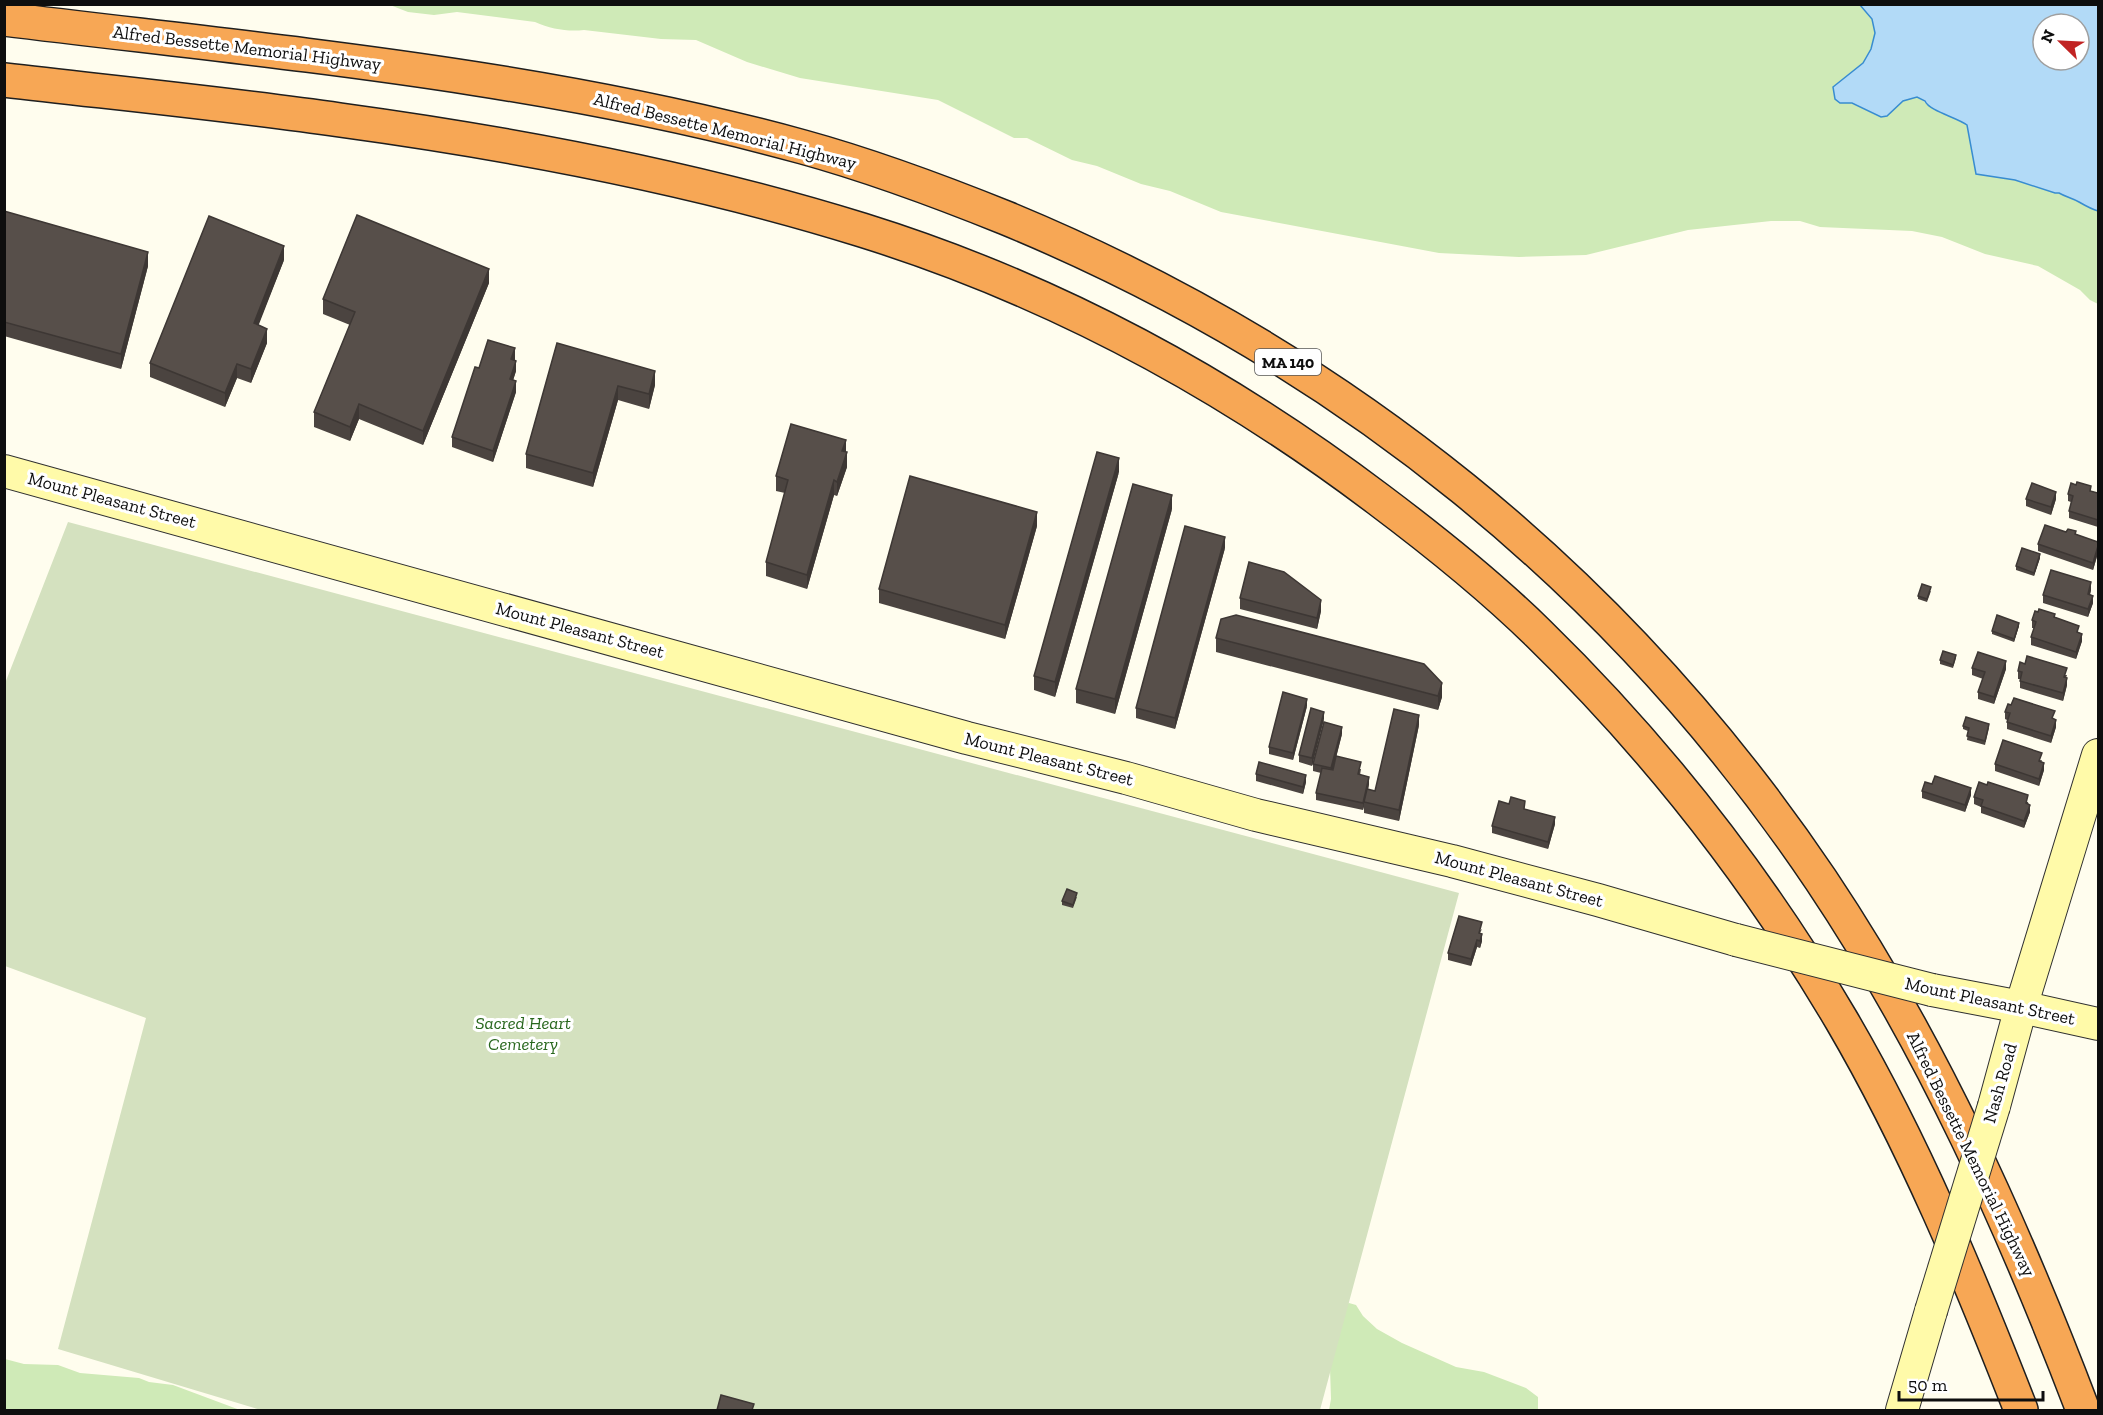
<svg xmlns="http://www.w3.org/2000/svg" width="2103" height="1415" viewBox="0 0 2103 1415" font-family="'Zilla Slab',serif">
  <style>
    .green { fill: #cfeab7 }
    .cemetery { fill: #d4e1bf }
    .water { fill: #b2daf7; stroke: #388cd0; stroke-width: 1.5; fill-rule: evenodd }
    .lines { fill: none; stroke-linecap: round; stroke-linejoin: round }
    .secondary-casing { stroke: #303030; stroke-width: 34 }
    .highway-casing { stroke: #1f1f1f; stroke-width: 36 }
    .secondary { stroke: #fffaa9; stroke-width: 32 }
    .highway { stroke: #f7a755; stroke-width: 33 }
    .secondary-bridge-casing { stroke: #303030; stroke-width: 34; stroke-linecap: butt }
    .secondary-bridge { stroke: #fffaa9; stroke-width: 32 }
    .wall { fill: #4b4440 }
    .shaded-wall { fill: #3d3734 }
    .building { fill: #574f4a; stroke: #3d3734; stroke-width: 1.5 }
    .labels { text-anchor: middle; stroke-width: 6; stroke-linejoin: round; paint-order: stroke }
    .shield { fill: #fff; stroke: #565656; stroke-width: 1.5 }
    .shield-label { font-size: 16px; font-weight: bold; fill: #0e0e0e }
    .street-label { font-size: 18px; fill: #0e0e0e; stroke: #fff }
    .park-label { font-size: 18px; font-style: italic; fill: #28671d; stroke: #fff }
  </style>
  <rect width="100%" height="100%" fill="#fffdee"/>
  <!-- green -->
  <g class="green">
    <path d="M369,5H1860L1872,19L1875,33L1871,49L1863,63L1833,87L1840,103H1851L1881,117L1887,116L1903,101L1917,97C1924,100 1927,106 1934,109C1945,115 1956,117 1967,125L1976,174L2015,180L2055,193H2059C2066,197 2072,198 2079,202C2086,205 2091,209 2098,211V304L2090,300L2080,290L2038,266L1985,254L1942,237L1912,231L1820,227L1800,221H1771L1688,230L1586,255L1519,257L1439,253L1221,212L1170,191L1141,184L1097,166L1072,160L1027,138H1014L938,100L800,78L747,62L696,40L661,39L584,30C568,32 551,29 535,22L457,12L434,15L408,12L390,5Z"/>
    <path d="M1349,1303L1356,1305L1363,1316L1377,1329L1402,1343L1456,1367L1484,1372L1526,1388L1538,1397V1410H1329L1331,1399L1329,1337L1342,1306Z"/>
    <path d="M5,1359L24,1364L58,1365L80,1373L139,1378L149,1382L173,1385L240,1410H5Z"/>
  </g>
  <!-- cemetery -->
  <path class="cemetery" d="M68,522L1459,893L1320,1410H261L58,1349L146,1018L5,966L4,686Z"/>
  <!-- water -->
  <path class="water" d="M1860,5H2098V211C2091,209 2086,206 2079,202C2072,198 2066,197 2059,193H2055L2015,180L1976,174L1967,125C1956,117 1929,111 1925,101L1917,97L1903,101L1887,116L1881,117L1852,103H1840L1835,99L1833,87L1863,63L1871,49L1875,33L1872,19ZM2043,24H2079V60H2043Z"/>
  <g class="lines">
    <!-- secondary casing -->
    <g class="secondary-casing">
      <g id="secondary">
        <path d="M4,471L967,738L1126,778L1256,815L1452,861L1598,900L1736,940"/>
        <path d="M1932,990L2021,1007L2098,1024"/>
        <path d="M1994,1106L2021,1007L2098,755"/>
        <path d="M1902,1410L1931,1311"/>
      </g>
    </g>
    <!-- highway casing -->
    <g class="highway-casing">
      <g id="highway">
        <path d="M4,19C272,52 542,75 803,147C872,166 939,191 1006,218C1340,356 1619,580 1821,880C1931,1044 2013,1226 2083,1410"/>
        <path d="M4,80C116,93 229,104 340,120C516,144 692,177 862,230C1048,288 1222,381 1378,499C1434,541 1488,584 1538,633C1655,747 1759,880 1842,1021C1914,1144 1969,1277 2021,1410"/>
      </g>
    </g>
    <!-- secondary -->
    <use href="#secondary" class="secondary"/>
    <!-- highway -->
    <use href="#highway" class="highway"/>
    <!-- secondary-bridge casing -->
    <g class="secondary-bridge-casing">
      <g id="secondary-bridge">
        <path d="M1736,940L1932,990"/>
        <path d="M1931,1311L1994,1106"/>
      </g>
    </g>
    <!-- secondary-bridge -->
    <use href="#secondary-bridge" class="secondary-bridge"/>
  </g>
  <!-- wall -->
  <g class="wall">
    <path d="M4,211L148,266L121,369L4,336Z"/>
    <path d="M284,260L258,325L267,343L251,383L237,378L225,407L150,377V363Z"/>
    <path d="M489,283L423,445L359,419L350,441L314,427V412L350,325L323,314V299Z"/>
    <path d="M557,343L655,385L649,409L618,400L593,487L526,468V454Z"/>
    <path d="M515,359L516,371L513,380L516,392L493,462L452,447V437L479,368Z"/>
    <path d="M846,452L847,467L837,496L834,495L807,589L766,576V562L785,493L776,491V476Z"/>
    <path d="M1119,472L1055,697L1034,690V676Z"/>
    <path d="M2091,491L2098,493V527L2069,518V511L2071,502L2068,501V494Z"/>
    <path d="M2026,499H2056L2051,515L2026,506Z"/>
    <path d="M1172,509L1115,714L1076,703V689Z"/>
    <path d="M1037,526L1005,639L879,603V589Z"/>
    <path d="M2076,535L2098,542V553L2093,570L2038,551V544Z"/>
    <path d="M1225,548L1175,729L1136,718V708Z"/>
    <path d="M2040,558L2034,576L2016,570V566Z"/>
    <path d="M2091,590L2090,595L2093,603L2088,617L2043,603V595Z"/>
    <path d="M1931,591L1927,602L1918,599V596Z"/>
    <path d="M1240,598L1321,611L1317,629L1240,609Z"/>
    <path d="M2055,618L2079,633L2082,641L2076,659L2031,645V637L2034,628H2032V620Z"/>
    <path d="M2019,626L2014,642L1992,634V631Z"/>
    <path d="M1216,638L1442,697L1438,710L1216,652Z"/>
    <path d="M1956,658L1953,668L1940,664V660Z"/>
    <path d="M1972,668L2006,669L1994,704L1978,699V692L1983,679L1972,675Z"/>
    <path d="M2018,671L2067,675L2066,678L2067,685L2063,701L2020,688V679H2018Z"/>
    <path d="M1307,706L1293,760L1269,754V747Z"/>
    <path d="M2005,712L2056,727L2051,743L2007,729V720L2005,719Z"/>
    <path d="M1324,719L1312,766L1299,762V755Z"/>
    <path d="M1419,725L1399,821L1364,813V807L1363,810L1316,800V793L1321,773L1313,771V764L1342,734L1333,770L1361,769L1360,775L1369,784L1368,790L1375,791Z"/>
    <path d="M1963,726L1989,728L1985,745L1967,740L1968,731L1963,729Z"/>
    <path d="M2042,760L2041,762L2044,770L2039,786L1995,771V764Z"/>
    <path d="M1256,774L1306,782L1303,794L1256,781Z"/>
    <path d="M1922,791L1971,795L1965,812L1922,798Z"/>
    <path d="M1974,797L2028,802L2030,812L2024,828L1981,813V807L1974,804Z"/>
    <path d="M1525,809L1555,824L1548,849L1492,833V826Z"/>
    <path d="M1077,897L1073,908L1062,905V901Z"/>
    <path d="M1482,929L1480,933L1482,941L1480,948L1477,947L1471,966L1448,960V953Z"/>
  </g>
  <!-- shaded-wall -->
  <g class="shaded-wall">
    <path d="M284,246V260L254,337V323Z"/>
    <path d="M148,252V266L121,369V354Z"/>
    <path d="M489,269V283L423,445V431Z"/>
    <path d="M267,329V343L251,383V369Z"/>
    <path d="M515,348V359L511,370V359Z"/>
    <path d="M516,361V371L510,390V379Z"/>
    <path d="M237,364V378L225,407V393Z"/>
    <path d="M655,371V385L649,409V394Z"/>
    <path d="M516,381V392L493,462V451Z"/>
    <path d="M618,386V400L593,487V473Z"/>
    <path d="M359,404V419L350,441V427Z"/>
    <path d="M846,440V454L842,451Z"/>
    <path d="M847,452V467L837,496V482Z"/>
    <path d="M1119,458V472L1055,697V682Z"/>
    <path d="M834,480V495L807,589V575Z"/>
    <path d="M2056,492V499L2051,515V507Z"/>
    <path d="M1172,495V509L1115,714V699Z"/>
    <path d="M1037,512V526L1005,639V625Z"/>
    <path d="M1225,537V548L1175,729V718Z"/>
    <path d="M2098,546V553L2093,570V563Z"/>
    <path d="M2040,554V558L2034,576V573Z"/>
    <path d="M2091,582V590L2088,601V594Z"/>
    <path d="M2093,596V603L2088,617V609Z"/>
    <path d="M1321,600V611L1317,629V618Z"/>
    <path d="M2019,623V626L2014,642V639Z"/>
    <path d="M2082,634V641L2076,659V652Z"/>
    <path d="M2006,661V669L1994,704V697Z"/>
    <path d="M2067,678V685L2063,701V693Z"/>
    <path d="M1442,683V697L1438,710V696Z"/>
    <path d="M1307,699V706L1293,760V753Z"/>
    <path d="M1324,712V719L1312,766V758Z"/>
    <path d="M1419,715V725L1399,821V810Z"/>
    <path d="M2056,720V727L2051,743V736Z"/>
    <path d="M1342,727V734L1331,776V768Z"/>
    <path d="M2044,763V770L2039,786V779Z"/>
    <path d="M1306,775V782L1303,794V787Z"/>
    <path d="M1369,777V784L1365,803L1364,802L1363,810V803Z"/>
    <path d="M1971,788V795L1965,812V805Z"/>
    <path d="M2030,805V812L2024,828V821Z"/>
    <path d="M1555,817V824L1548,849V842Z"/>
    <path d="M1482,934V941L1480,948V941Z"/>
    <path d="M1477,940V947L1471,966V959Z"/>
  </g>
  <!-- building -->
  <g class="building">
    <path d="M4,211L148,252L121,354L4,322Z"/>
    <path d="M357,215L489,269L423,431L359,404L350,427L314,412L355,312L323,299Z"/>
    <path d="M209,216L284,246L254,323L267,329L251,369L237,364L225,393L150,363Z"/>
    <path d="M488,340L515,348L511,359L516,361L510,379L516,381L493,451L452,437L475,367L479,368Z"/>
    <path d="M557,343L655,371L649,394L618,386L593,473L526,454Z"/>
    <path d="M791,424L846,440L842,451L847,452L837,482L834,480L807,575L766,562L788,480L776,476Z"/>
    <path d="M1097,452L1119,458L1055,682L1034,676Z"/>
    <path d="M910,476L1037,512L1005,625L879,589Z"/>
    <path d="M2077,482L2091,486L2090,491L2098,493V520L2069,511L2073,496L2068,494L2071,483L2076,485Z"/>
    <path d="M2032,483L2056,492L2051,507L2026,499Z"/>
    <path d="M1133,484L1172,495L1115,699L1076,689Z"/>
    <path d="M2045,525L2066,532L2068,529L2076,531L2075,534L2098,542V546L2093,563L2038,544Z"/>
    <path d="M1185,526L1225,537L1175,718L1136,708Z"/>
    <path d="M2022,548L2040,554L2034,573L2016,566Z"/>
    <path d="M1249,562L1284,572L1321,600L1317,618L1240,598Z"/>
    <path d="M2051,570L2091,582L2088,594L2093,596L2088,609L2043,595Z"/>
    <path d="M1922,584L1931,587L1927,599L1918,596Z"/>
    <path d="M2039,609L2055,614L2054,617L2079,626L2077,632L2082,634L2076,652L2031,637L2036,622L2032,620L2035,611L2038,612Z"/>
    <path d="M1236,615L1424,664L1442,683L1438,696L1216,638L1221,619Z"/>
    <path d="M1997,615L2019,623L2014,639L1992,631Z"/>
    <path d="M1943,651L1956,655L1953,665L1940,660Z"/>
    <path d="M1978,652L2006,661L1994,697L1978,692L1985,672L1972,668Z"/>
    <path d="M2027,656L2067,668L2064,677L2067,678L2063,693L2020,681L2022,672L2018,671L2020,662L2025,664Z"/>
    <path d="M1283,692L1307,699L1293,753L1269,747Z"/>
    <path d="M2014,698L2055,711L2052,718L2056,720L2051,736L2007,722L2010,713L2005,712L2008,704L2011,705Z"/>
    <path d="M1311,708L1324,712L1312,758L1299,755Z"/>
    <path d="M1394,709L1419,715L1399,810L1364,802L1367,789L1375,791Z"/>
    <path d="M1966,717L1989,724L1985,741L1967,736L1969,728L1963,726Z"/>
    <path d="M1324,722L1342,727L1331,768L1313,764Z"/>
    <path d="M2003,740L2042,753L2039,761L2044,763L2039,779L1995,764Z"/>
    <path d="M1336,756L1361,762L1358,774L1369,777L1363,803L1316,793L1322,768L1333,770Z"/>
    <path d="M1259,762L1306,775L1303,787L1256,774Z"/>
    <path d="M1935,776L1971,788L1965,805L1922,791L1925,782L1932,784Z"/>
    <path d="M1979,782L1987,785L1988,782L2028,795L2026,803L2030,805L2024,821L1981,806L1983,800L1974,797Z"/>
    <path d="M1511,797L1525,801L1524,809L1555,817L1548,842L1492,826L1499,801L1509,804Z"/>
    <path d="M1067,889L1077,893L1073,905L1062,901Z"/>
    <path d="M1459,916L1482,922L1479,933L1482,934L1480,941L1477,940L1471,959L1448,953Z"/>
    <path d="M721,1395L754,1404L752,1410H717Z"/>
  </g>
  <g class="labels">
    <!-- shield labels -->
    <rect class="shield" x="1255" y="349" width="66" height="26" rx="4.5"/>
    <g class="shield-label">
      <text x="1288" y="368">MA 140</text>
    </g>
    <!-- street labels -->
    <g class="street-label">
      <text transform="translate(247 48) rotate(7)" y="6">Alfred Bessette Memorial Highway</text>
      <text transform="translate(725 131) rotate(14)" y="6">Alfred Bessette Memorial Highway</text>
      <text transform="translate(112 500) rotate(15)" y="6">Mount Pleasant Street</text>
      <text transform="translate(580 630) rotate(15)" y="6">Mount Pleasant Street</text>
      <text transform="translate(1049 759) rotate(14)" y="6">Mount Pleasant Street</text>
      <text transform="translate(1519 879) rotate(15)" y="6">Mount Pleasant Street</text>
      <text transform="translate(1990 1001) rotate(12)" y="6">Mount Pleasant Street</text>
      <text transform="translate(2000 1083) rotate(-74)" y="6">Nash Road</text>
      <text transform="translate(1971 1154) rotate(64)" y="6">Alfred Bessette Memorial Highway</text>
    </g>
    <!-- park labels -->
    <g class="park-label">
      <text x="523" y="1029">Sacred Heart<tspan x="523" dy="21">Cemetery</tspan></text>
    </g>
  </g>
  <!-- border -->
  <rect width="2103" height="1415" fill="none" stroke="#0e0e0e" stroke-width="12"/>
  <!-- north arrow -->
  <g transform="translate(2061 42) rotate(294)"><circle r="28" fill="#ffffff" stroke="#9f9f9f" stroke-width="1.5"/>
  <path d="M0-4.5L10 22L0 15L-10 22Z" fill="#c12323"/>
  <text y="-9" font-size="16" font-weight="bold" text-anchor="middle" fill="#0e0e0e">N</text>
  </g>
  <!-- scale -->
  <path d="M1899 1391v9h144v-9" fill="none" stroke="#0e0e0e" stroke-width="3"/>
  <text x="1908" y="1391" font-size="18" fill="#0e0e0e" stroke="#ffffff" stroke-width="4.5" paint-order="stroke">50 m</text>
</svg>
